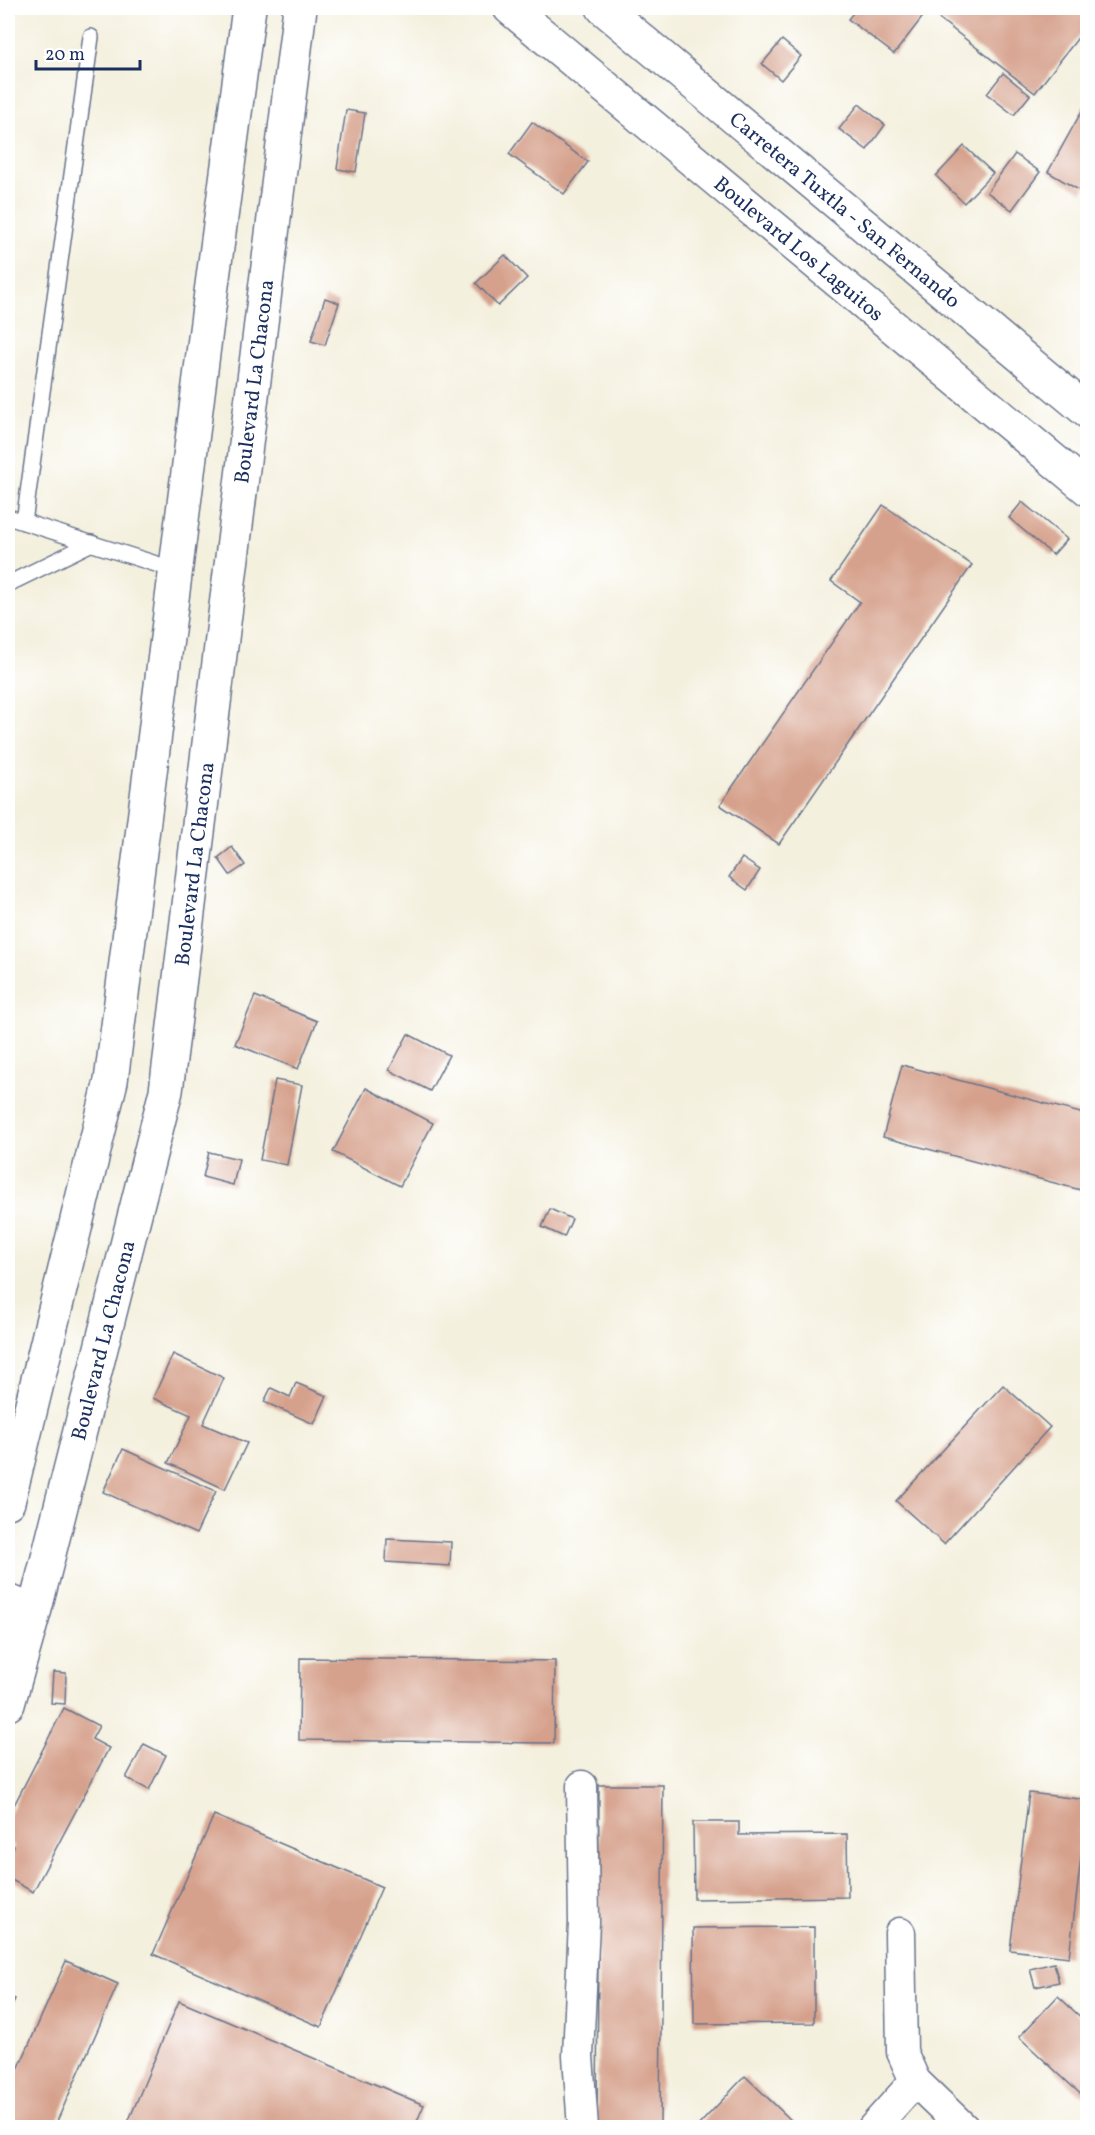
<svg xmlns="http://www.w3.org/2000/svg" width="1095" height="2135" viewBox="0 0 1095 2135" font-family="Vollkorn,serif">
  <style>
    .building { fill: #d6a18c }
    .lines { fill: none; stroke-linecap: round; stroke-linejoin: round }
    .service-casing { stroke: #67738b; stroke-width: 18 }
    .minor-casing { stroke: #67738b; stroke-width: 33 }
    .secondary-casing { stroke: #67738b; stroke-width: 36 }
    .service { stroke: #fff; stroke-width: 15 }
    .minor { stroke: #fff; stroke-width: 30 }
    .secondary { stroke: #fff; stroke-width: 33 }
    .labels { text-anchor: middle; stroke-width: 4.5; stroke-linejoin: round; paint-order: stroke }
    .street-label { font-size: 21px; fill: #1b2f5e; stroke: #fff }
  </style>
  <rect width="100%" height="100%" fill="#fff"/>
  <filter id="ink" filterUnits="userSpaceOnUse"><feTurbulence type="fractalNoise" baseFrequency=".0167" numOctaves="2"/><feDisplacementMap in="SourceGraphic" scale="12" xChannelSelector="R" yChannelSelector="G"/><feConvolveMatrix kernelMatrix="1 2 1 2 8 2 1 2 1" color-interpolation-filters="sRGB"/></filter>
  <filter id="wash" filterUnits="userSpaceOnUse"><feTurbulence type="fractalNoise" baseFrequency=".008" numOctaves="4" result="noise"/><feDisplacementMap in="SourceGraphic" scale="24" xChannelSelector="R" yChannelSelector="G"/><feGaussianBlur stdDeviation="1.35" result="paint"/><feColorMatrix in="noise" values="0 0 0 0 0 0 0 0 0 0 0 0 0 0 0 0 0 1.4 0 .05"/><feComposite in="paint" operator="in"/></filter>
  <g filter="url(#wash)">
    <rect width="100%" height="100%" fill="#f4f0de"/>
    <g id="blocks">
      <!-- building -->
      <g class="building">
        <path d="M857,8H1088V25L1035,93L928,10L894,54L848,19Z"/>
        <path d="M782,40L801,56L781,80L762,64Z"/>
        <path d="M1003,73L1030,95L1014,115L987,94Z"/>
        <path d="M1088,100V182L1082,192L1048,172Z"/>
        <path d="M859,104L885,125L867,150L839,129Z"/>
        <path d="M346,110L365,113L356,172L337,169Z"/>
        <path d="M532,122L588,162L564,194L509,154Z"/>
        <path d="M964,146L993,173L964,203L936,176Z"/>
        <path d="M1015,154L1040,172L1012,210L987,192Z"/>
        <path d="M505,255L527,278L498,306L476,283Z"/>
        <path d="M325,298L339,303L325,345L311,341Z"/>
        <path d="M1022,502L1067,539L1053,555L1009,518Z"/>
        <path d="M883,505L972,565L779,844L720,805L860,602L831,581Z"/>
        <path d="M232,847L245,865L230,875L218,858Z"/>
        <path d="M742,858L760,870L747,890L729,877Z"/>
        <path d="M255,996L317,1021L298,1069L235,1044Z"/>
        <path d="M408,1034L449,1055L430,1091L389,1070Z"/>
        <path d="M902,1065L1088,1115V1192L883,1137Z"/>
        <path d="M275,1080L302,1085L287,1165L260,1160Z"/>
        <path d="M366,1088L433,1123L400,1186L333,1152Z"/>
        <path d="M209,1152L239,1159L233,1185L203,1177Z"/>
        <path d="M550,1209L572,1219L564,1237L542,1227Z"/>
        <path d="M173,1354L224,1378L203,1424L247,1443L225,1489L168,1463L191,1415L153,1398Z"/>
        <path d="M296,1383L327,1396L314,1424L264,1402L271,1388L290,1397Z"/>
        <path d="M1003,1385L1050,1427L944,1544L896,1501Z"/>
        <path d="M123,1449L216,1491L196,1534L103,1492Z"/>
        <path d="M387,1539L451,1542L450,1566L386,1562Z"/>
        <path d="M300,1658L555,1661L554,1743L299,1740Z"/>
        <path d="M53,1672L66,1673L65,1704L51,1703Z"/>
        <path d="M64,1708L99,1726L92,1739L109,1748L33,1892L8,1878V1858L14,1846L8,1842V1817Z"/>
        <path d="M144,1744L166,1755L149,1790L126,1778Z"/>
        <path d="M599,1785H663L660,2127H597Z"/>
        <path d="M1029,1793L1088,1800L1069,1957L1010,1950Z"/>
        <path d="M214,1815L382,1887L321,2027L153,1954Z"/>
        <path d="M693,1822H739V1835L847,1834L848,1897L694,1899Z"/>
        <path d="M814,1927V2023L694,2024L693,1928Z"/>
        <path d="M66,1961L118,1984L54,2128H22L8,2121V2092Z"/>
        <path d="M1054,1963L1059,1982L1035,1987L1030,1969Z"/>
        <path d="M8,1996L15,1999L8,2016Z"/>
        <path d="M1058,1996L1088,2024V2101L1019,2037Z"/>
        <path d="M179,2001L424,2105L414,2128L126,2127Z"/>
        <path d="M745,2076L794,2123L790,2128H696Z"/>
      </g>
    </g>
  </g>
  <g filter="url(#ink)">
    <use href="#blocks" fill-opacity="0" stroke="#67738b" stroke-width="1.5"/>
    <g class="lines">
      <!-- service casing -->
      <g class="service-casing">
        <g id="service">
          <path d="M8,517L175,570"/>
          <path d="M24,522L91,37"/>
          <path d="M8,584L92,543"/>
        </g>
      </g>
      <!-- minor casing -->
      <g class="minor-casing">
        <g id="minor">
          <path d="M8,1600L35,1609"/>
          <path d="M582,1786L584,1922L578,2056L583,2128"/>
          <path d="M900,1933L902,2052L915,2081L964,2128"/>
          <path d="M873,2128L915,2081"/>
        </g>
      </g>
      <!-- secondary casing -->
      <g class="secondary-casing">
        <g id="secondary">
          <path id="s1" d="M510,8L1088,489"/>
          <path id="s2" d="M603,8L1088,412"/>
          <path d="M8,1502L111,1081L206,330L249,8"/>
          <path id="s3" d="M8,1704L35,1609L166,1091L300,8"/>
        </g>
      </g>
      <!-- service -->
      <use href="#service" class="service"/>
      <!-- minor -->
      <use href="#minor" class="minor"/>
      <!-- secondary -->
      <use href="#secondary" class="secondary"/>
    </g>
  </g>
  <g class="labels">
    <!-- street labels -->
    <g class="street-label">
      <text dy="7" stroke="none"><textPath href="#s2" startOffset="315">Carretera Tuxtla - San Fernando</textPath></text>
      <text dy="7" stroke="none"><textPath href="#s1" startOffset="376">Boulevard Los Laguitos</textPath></text>
      <text dy="7" stroke="none"><textPath href="#s3" startOffset="1348">Boulevard La Chacona</textPath></text>
      <text dy="7" stroke="none"><textPath href="#s3" startOffset="862">Boulevard La Chacona</textPath></text>
      <text dy="7" stroke="none"><textPath href="#s3" startOffset="376">Boulevard La Chacona</textPath></text>
    </g>
  </g>
  <!-- margin -->
  <rect width="1095" height="2135" fill="none" stroke="#fff" stroke-width="30"/>
  <!-- scale -->
  <path d="M36 60v9h104v-9" fill="none" stroke="#1b2f5e" stroke-width="3"/>
  <text x="45" y="60" font-size="18" fill="#1b2f5e" stroke="#ffffff" stroke-width="4.5" paint-order="stroke">20 m</text>
</svg>
